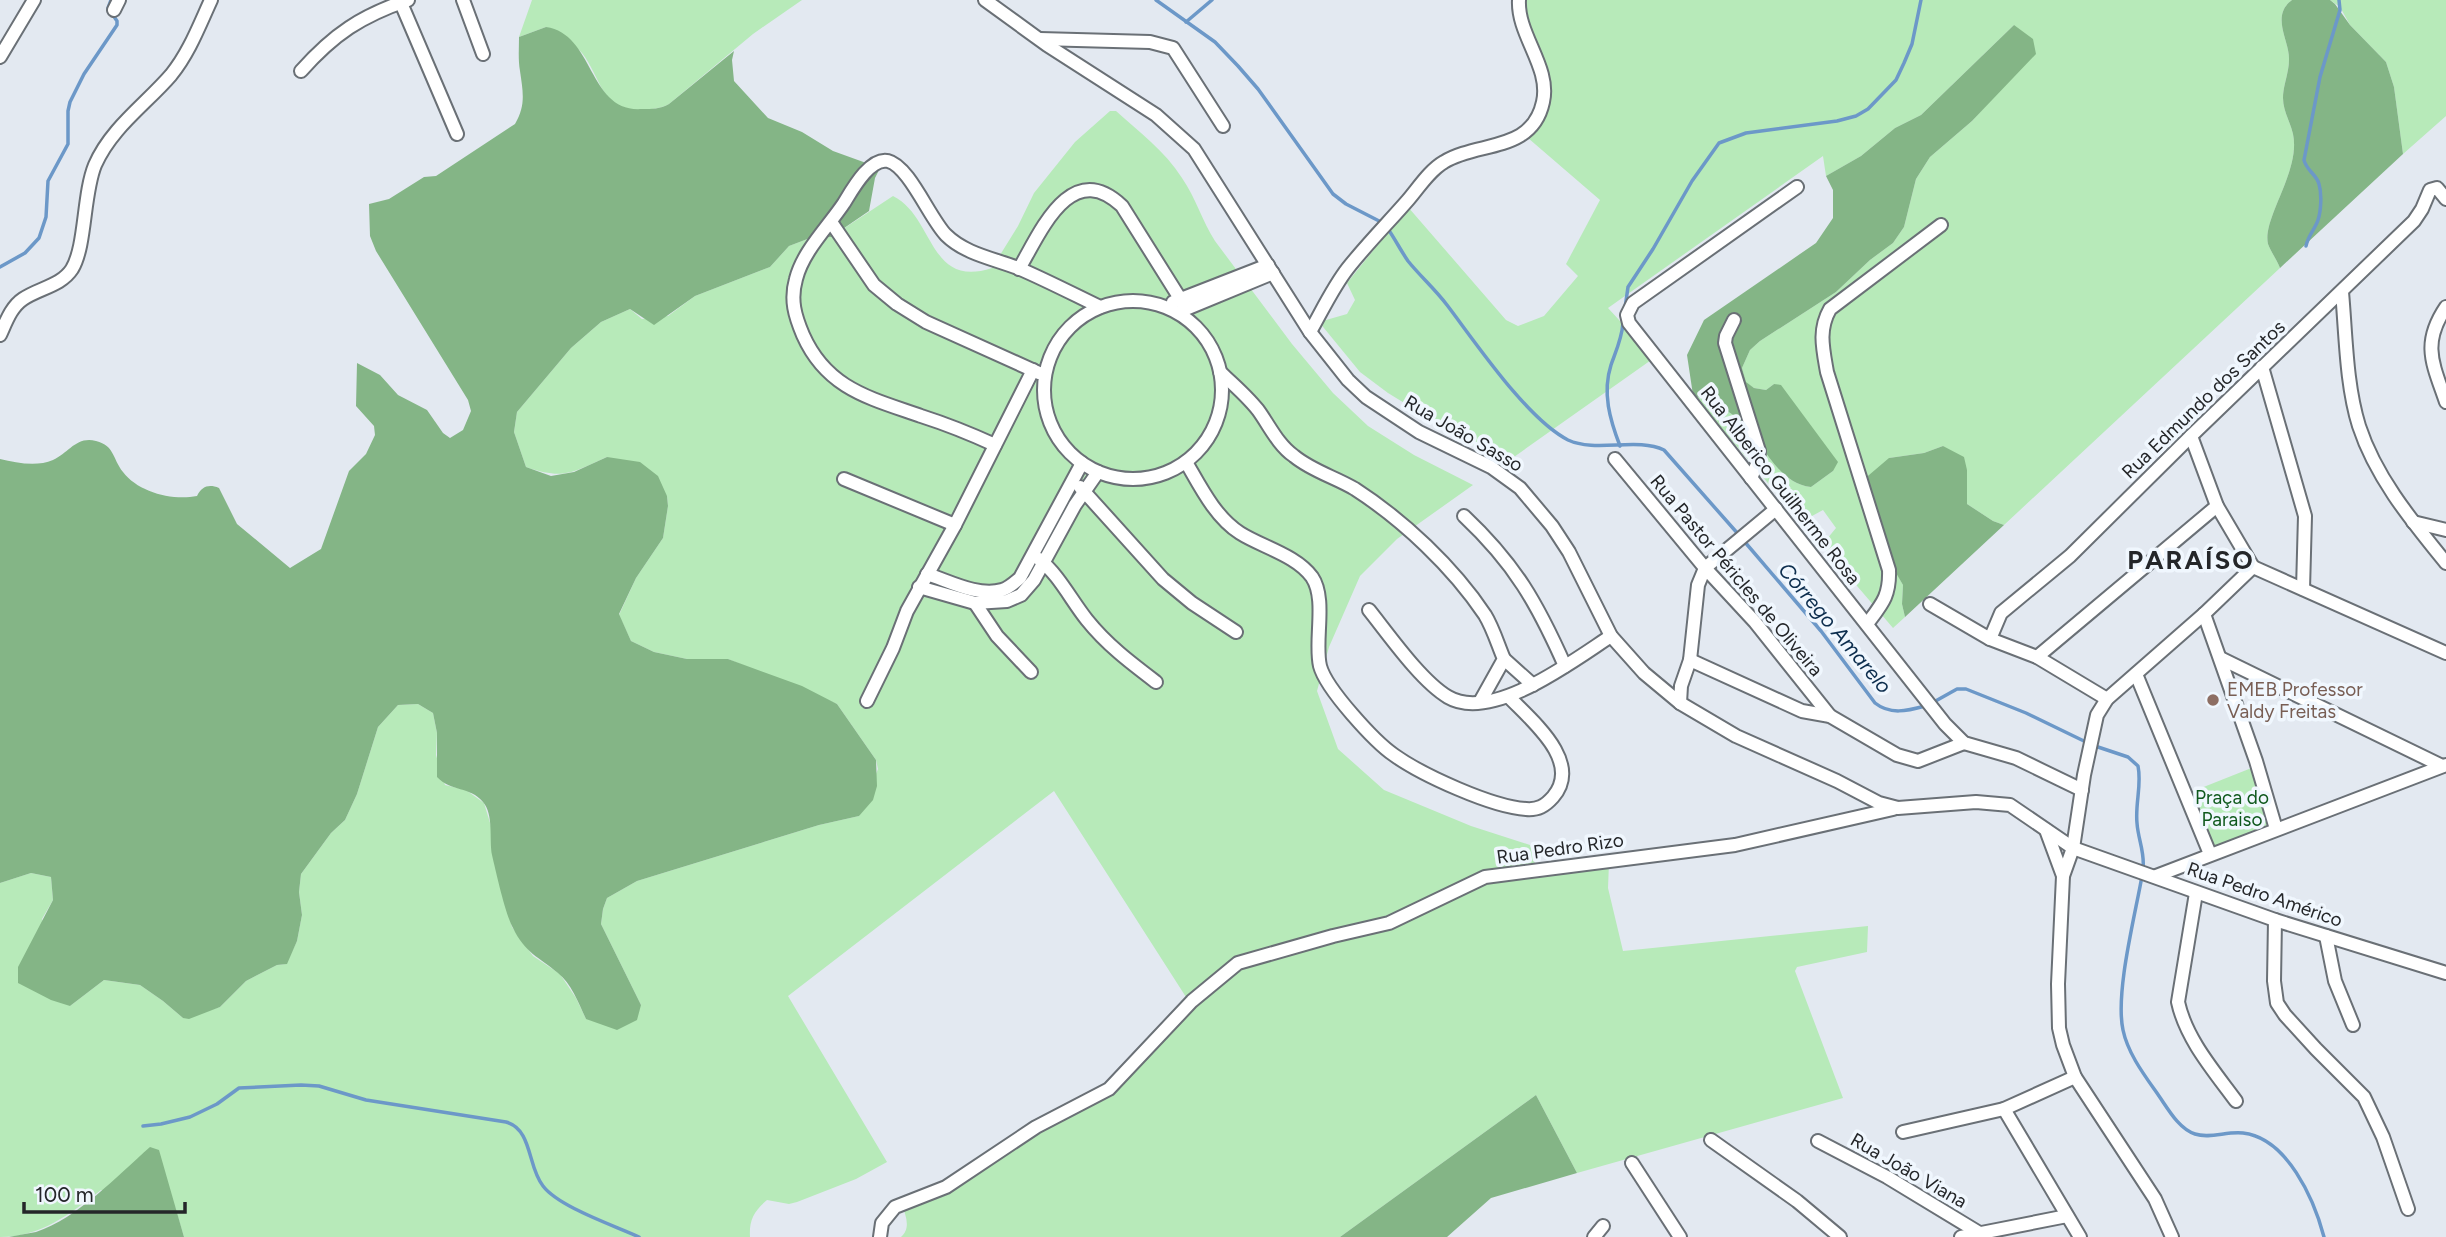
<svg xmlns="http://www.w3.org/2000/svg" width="2446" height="1237" viewBox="0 0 2446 1237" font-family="Figtree,sans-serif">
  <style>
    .green { fill: #b7eab9 }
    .forest { fill: #84b586 }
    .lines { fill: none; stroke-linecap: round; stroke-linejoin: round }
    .stream { stroke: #6c98c8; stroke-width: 3.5 }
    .minor-casing { stroke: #6a7076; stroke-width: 16 }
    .minor { stroke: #fff; stroke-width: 12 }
    .education-dot { fill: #8d6e63; stroke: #f0f7fe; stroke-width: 2.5 }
    .labels { text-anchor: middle; stroke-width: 7; stroke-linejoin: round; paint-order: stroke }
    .street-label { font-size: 19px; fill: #242629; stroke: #f0f7fe }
    .education-label { font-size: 19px; fill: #785e54; stroke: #f0f7fe; text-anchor: start }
    .park-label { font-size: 19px; fill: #0f591d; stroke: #f0f7fe }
    .water-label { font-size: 21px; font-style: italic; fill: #0d2e4e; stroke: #f0f7fe }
    .district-label { font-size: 26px; font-weight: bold; letter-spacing: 2px; fill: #242629; stroke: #f0f7fe }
  </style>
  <rect width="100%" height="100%" fill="#e3e9f1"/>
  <!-- green -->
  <g class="green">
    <path d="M532,0H802L753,34L669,104C660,109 651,109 642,110C601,112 601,77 582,53C573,43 557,35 546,27L519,37Z"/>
    <path d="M1526,0H2292C2270,16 2290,41 2289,60C2289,73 2283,85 2283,98C2283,111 2290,121 2293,134C2301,171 2262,218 2268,244C2271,252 2277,260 2280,268L2004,525L1993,521L1967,504V470L1943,446L1924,453L1889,458L1895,570L1903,585L1902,604L1905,617L1893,628L1822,545L1836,528L1823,510L1801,522L1693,395C1709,402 1724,407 1737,418C1763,439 1775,483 1811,487L1833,471L1774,384L1766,390L1754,388L1746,383L1742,368L1750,350L1760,341L1836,292L1870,260L1893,243L1904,227L1916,179L1930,157L1972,121L2013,76L2014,25L1921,115L1895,128L1861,156L1826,176L1823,156L1608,308L1654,358L1504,464L1388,393L1360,372L1319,322L1347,314L1355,300L1347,283L1408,207L1506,320L1518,326L1544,316L1578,276L1566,264L1600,200L1528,138L1545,111L1526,18Z"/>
    <path d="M2330,0H2446V116L2403,154L2394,87L2386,62L2350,25L2340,7Z"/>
    <path d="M1110,111H1116C1139,132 1165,151 1182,178C1196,198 1202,221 1215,241L1292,344L1333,393L1368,426L1414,455L1473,485L1397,539L1360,576L1329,647L1317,691L1338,749L1384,790L1471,826L1530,845L1536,867L1609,863L1608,888L1623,951L1868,926L1867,952L1797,967L1795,971L1843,1098L1577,1173L1536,1095L1340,1237H901C911,1228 906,1216 902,1205L1073,1110L1193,1008L1054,791L788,996L887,1162L856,1179L797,1202L789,1204L767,1200C754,1211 749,1220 750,1237H184L175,1207L101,1190C70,1214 41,1237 0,1237V883L31,873L51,877L53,900L42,919L70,1006L104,980L140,985L163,1001L183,1018L220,1007L246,981L277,965L286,964L297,941L302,915L299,892L301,874L331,833L345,820L357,794L378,727L398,705L418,704L433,713L437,733L436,755L445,785L466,790L484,803L491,826L492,852L512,927L533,956L560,974L576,998L586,1019L641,1005L601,924L603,909L607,898L637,881L819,825L859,816L878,769L876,760L837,704L728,659H687L654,652L631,641L619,615L636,578L663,538L668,506L667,496L607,457C571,473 564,480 526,467L514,432L517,412L571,348L601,322L630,309L642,319L668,316L695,296L770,267L789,246L810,238L831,237L893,196C935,217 928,289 992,268L1018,226L1034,193L1075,142Z"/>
    <path d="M2254,767L2269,824L2215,847L2191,792Z"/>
  </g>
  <!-- forest -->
  <g class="forest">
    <path d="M2292,0H2330L2335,4L2350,25L2386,62L2394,87L2403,154L2280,268C2277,260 2271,252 2268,244C2262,218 2301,171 2293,134C2290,121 2283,111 2283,98C2283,85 2289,73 2289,60C2290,41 2270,16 2292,0Z"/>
    <path d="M2014,25L2033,39L2036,54L1972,121L1930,157L1916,179L1904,227L1893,243L1870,260L1836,292L1760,341L1750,350L1742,368L1746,382L1754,388L1766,390L1774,384L1781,385L1838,462L1833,471L1811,487C1775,483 1763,439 1737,418C1724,407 1709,402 1693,395L1687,355L1704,320L1816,243L1833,218V190L1826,176L1861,156L1895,128L1921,115Z"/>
    <path d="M546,27C595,34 588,113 642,109C652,109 660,109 669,104L734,51L732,60L734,81L768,118L802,132L833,151L880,168L875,178L869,211L831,237L810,238L789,246L770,267L695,296L654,325L630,309L601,322L571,348L517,412L514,432L526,467L551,476L574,472L607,457L640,462L658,476L667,496L668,506L663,538L636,578L619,614L631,641L654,652L687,659H728L802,686L837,704L876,760L877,786L873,800L859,816L819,825L637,881L607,898L603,909L601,924L641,1005L637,1020L617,1030L586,1019C579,1004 571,983 558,973C539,957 525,953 513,928C505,913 496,872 492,855C489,839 494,815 483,802C470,786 451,792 437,777V733L433,713L418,704L398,705L378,727L357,794L345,820L331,833L301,874L299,892L302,915L297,941L287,964L277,965L246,981L220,1007L189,1019L183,1018L163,1001L140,985L104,980L70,1006L51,1000L18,983V967L53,900L51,877L31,873L0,883V459C17,463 37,467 53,460C69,453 76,436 96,441C115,446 112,458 123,472C138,492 172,501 197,496C202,486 209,484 219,488L237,524L290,568L321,549L349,471L366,454L375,435L374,426L356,406L357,363L380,375L398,395L427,410L443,433L450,438L463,430L471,411L468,400L376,251L370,236L369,204L389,199L424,177L436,176L515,124C526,105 523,92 520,71C518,60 519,48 519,37Z"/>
    <path d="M1943,446L1964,457L1967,470V504L1993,521L2004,525L1905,617L1902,604L1903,585L1866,521L1862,481L1889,458L1924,453Z"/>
    <path d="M1536,1095L1577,1173L1491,1198L1447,1237H1340Z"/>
    <path d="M150,1147L159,1150L184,1237H9C17,1235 27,1234 36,1232C78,1218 117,1176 150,1147Z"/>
  </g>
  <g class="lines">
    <!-- stream -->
    <g class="stream">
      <path d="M1156,0L1215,42L1238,66L1258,89L1333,194L1346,204L1383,223"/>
      <path d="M1186,22L1212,0"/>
      <path d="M1388,229C1395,239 1401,251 1408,261C1420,276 1435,289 1447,305C1476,343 1527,419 1568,440C1596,453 1637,437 1664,450L1739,535"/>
      <path d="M2306,246C2308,236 2315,229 2318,220C2321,211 2322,194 2319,184C2317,175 2306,170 2304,160L2320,77L2340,10L2339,0"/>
      <path d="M0,267L25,253L39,238L46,217L48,181L68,144V111L70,102L84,74L117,25V21L108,8L111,0"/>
      <path d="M1625,308L1628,287L1653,249L1692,181L1719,143L1746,133L1837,121L1856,116L1868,109L1896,80L1904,63L1912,44L1921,0"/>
      <path d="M1620,446C1610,420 1602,393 1611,365C1616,351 1622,338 1623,323"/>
      <path d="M1744,541L1821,631L1875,703C1890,715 1907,711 1925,706"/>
      <path d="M1932,703L1957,689H1966L2026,713L2088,743"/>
      <path d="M2095,746L2128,757L2138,766C2142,785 2135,803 2137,823C2138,839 2145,853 2143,868"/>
      <path d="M2142,876C2135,916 2115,993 2123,1030C2128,1054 2145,1076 2159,1096C2168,1109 2179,1129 2195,1134C2210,1139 2227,1131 2243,1133C2287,1138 2314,1199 2324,1237"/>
      <path d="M143,1126L161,1124L190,1117L217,1104L239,1088L301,1085L319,1086L366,1100L506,1122C533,1130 527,1166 543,1186C559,1207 613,1225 639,1237"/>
    </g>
    <!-- minor casing -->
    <g class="minor-casing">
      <g id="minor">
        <path d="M463,0L483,54"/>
        <path d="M985,0L1047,45L1156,115L1194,149L1310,332L1348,380L1366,397L1419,432L1491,467L1520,488L1552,526L1569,552L1611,636L1644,673L1680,703L1736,736L1837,781L1879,803L1898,808L1976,802L2010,805L2073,848L2275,920L2446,973"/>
        <path d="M401,3L457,134"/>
        <path d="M114,10L119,0"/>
        <path d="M1040,39L1150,42L1173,48L1223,126"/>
        <path d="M0,57L34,0"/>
        <path d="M301,71C334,34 361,16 408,0"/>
        <path d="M1797,187L1633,303L1627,315L1629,323L1945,724L1964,743L2016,758L2082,790"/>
        <path d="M831,222L874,285L897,304L926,322L1039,373"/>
        <path d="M1019,269C1041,231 1071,158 1122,206L1186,308"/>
        <path d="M2342,292C2346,336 2346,384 2359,426C2376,478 2412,521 2446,563"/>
        <circle cx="1133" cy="390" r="89"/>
        <path d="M1173,302L1268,265"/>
        <path d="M2446,307C2421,344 2433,364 2446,402"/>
        <path d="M1181,311L1273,273"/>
        <path d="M1734,320L1726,336L1725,343L1759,451L1758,462L1751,478"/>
        <path d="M1310,332C1322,311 1333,287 1348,268C1367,244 1388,223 1408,200C1419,187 1430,170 1444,162C1478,141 1532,153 1543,102C1551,67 1517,35 1519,0"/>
        <path d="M0,335C6,322 11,307 23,299C39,288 61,286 72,269C86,246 83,194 95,165C111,128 146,104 171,75C189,53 199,26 211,0"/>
        <path d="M2262,367L2305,516L2303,589"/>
        <path d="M1220,372C1233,384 1247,396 1258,410C1269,425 1278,445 1294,456C1312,471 1335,477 1355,489C1403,520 1453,567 1485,615C1493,628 1498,645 1504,659L1480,702"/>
        <path d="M2191,436L2217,506L2253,567"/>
        <path d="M995,445C971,434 946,424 921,416C870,398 827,389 803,335C795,316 790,300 796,279C803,251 828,227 844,203C852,190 870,157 888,161C909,166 930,219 946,235C965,254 995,259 1018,268C1046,280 1073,294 1100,307"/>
        <path d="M1615,459L1705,568L1755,622L1830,716"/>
        <path d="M1186,462C1200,486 1215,517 1240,533C1262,547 1296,555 1312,577C1327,599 1314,641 1320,666C1326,689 1375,742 1394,755C1422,775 1492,807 1526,809C1538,810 1545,806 1553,797C1583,762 1532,721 1509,697"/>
        <path d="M844,479L955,525"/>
        <path d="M1080,487L1163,579L1192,603L1236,632"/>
        <path d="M1464,516C1515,564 1537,603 1565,666"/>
        <path d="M2413,522L2446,530"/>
        <path d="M1039,559C1059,575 1071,600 1087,620C1107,645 1131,663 1156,682"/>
        <path d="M2253,567L2446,653"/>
        <path d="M927,574C949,581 978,597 1002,590C1009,588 1014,583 1020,578L1082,463"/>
        <path d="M919,587L975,603L1007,601L1021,595L1034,580L1075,505L1098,472"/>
        <path d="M975,603L997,636L1031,672"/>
        <path d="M1930,604L1990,639L2037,657L2107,699"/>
        <path d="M1369,610C1389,635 1421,681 1448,697C1492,723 1574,660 1611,636"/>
        <path d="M2204,614L2256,761L2276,829"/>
        <path d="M1867,624C1882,604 1890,596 1889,570L1827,372C1823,349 1818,330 1830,309L1941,225"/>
        <path d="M1990,639L2001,613L2070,556L2191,436L2414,221L2422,209L2430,190L2437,188L2446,199"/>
        <path d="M2037,657L2217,506"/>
        <path d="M1504,659L1533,685"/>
        <path d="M2222,659L2442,766"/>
        <path d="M1690,660L1802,711L1830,716L1897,755L1918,761L1964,743"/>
        <path d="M2136,674L2210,854"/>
        <path d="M867,701L893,648L907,611L955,525L1033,370"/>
        <path d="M1680,703L1681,686L1690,660L1698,585L1705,568L1776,509"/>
        <path d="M2046,830L2063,876"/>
        <path d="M2156,876L2446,765"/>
        <path d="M2196,893L2178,1002C2186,1039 2214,1071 2236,1101"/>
        <path d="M2275,920L2274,981L2277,1003L2285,1015L2316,1049L2364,1097L2383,1137L2408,1209"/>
        <path d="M2326,936L2335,981L2353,1025"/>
        <path d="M2004,1109L2080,1237"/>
        <path d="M1903,1132L2004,1109L2075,1077"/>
        <path d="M1711,1140L1797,1201L1840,1237"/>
        <path d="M1818,1141L1887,1177L1981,1234"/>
        <path d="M1632,1163L1680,1237"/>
        <path d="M880,1237L882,1223L895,1207L946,1187L1036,1127L1109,1089L1192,1001L1238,963L1333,936L1389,923L1485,877L1735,845L1893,809"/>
        <path d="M1594,1237L1603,1226"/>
        <path d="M1961,1237L2067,1216"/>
        <path d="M2172,1237L2155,1199L2075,1077L2063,1045L2059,1028L2058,984L2063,876L2073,848L2084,775L2097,715L2107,699L2204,614L2253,567"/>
      </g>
    </g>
    <!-- minor -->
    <use href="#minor" class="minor"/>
  </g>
  <!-- markers -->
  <circle class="education-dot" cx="2213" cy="700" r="7"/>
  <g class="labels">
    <!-- street labels -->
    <g class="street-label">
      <text transform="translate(2203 399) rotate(-44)" y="7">Rua Edmundo dos Santos</text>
      <text transform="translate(1464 433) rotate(30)" y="7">Rua João Sasso</text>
      <text transform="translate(1781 485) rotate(52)" y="7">Rua Alberico Guilherme Rosa</text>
      <text transform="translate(1737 575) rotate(50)" y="7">Rua Pastor Péricles de Oliveira</text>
      <text transform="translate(1560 848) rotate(-8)" y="7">Rua Pedro Rizo</text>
      <text transform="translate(2265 894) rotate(19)" y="7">Rua Pedro Américo</text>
      <text transform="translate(1909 1170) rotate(30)" y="7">Rua João Viana</text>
    </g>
    <!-- education labels -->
    <g class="education-label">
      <text x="2227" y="696">EMEB Professor<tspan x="2227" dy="22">Valdy Freitas</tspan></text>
    </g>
    <!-- park labels -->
    <g class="park-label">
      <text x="2232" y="804">Praça do<tspan x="2232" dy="22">Paraiso</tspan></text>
    </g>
    <!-- water labels -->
    <g class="water-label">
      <text transform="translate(1835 628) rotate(50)" y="7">Córrego Amarelo</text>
    </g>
    <!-- district labels -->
    <g class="district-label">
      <text x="2191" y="569">PARAÍSO</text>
    </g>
  </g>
  <!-- scale -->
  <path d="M24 1202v10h161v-10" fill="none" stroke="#242629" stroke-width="3.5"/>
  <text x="35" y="1202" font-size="21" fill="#242629" stroke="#f0f7fe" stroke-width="5" paint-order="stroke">100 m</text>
</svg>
